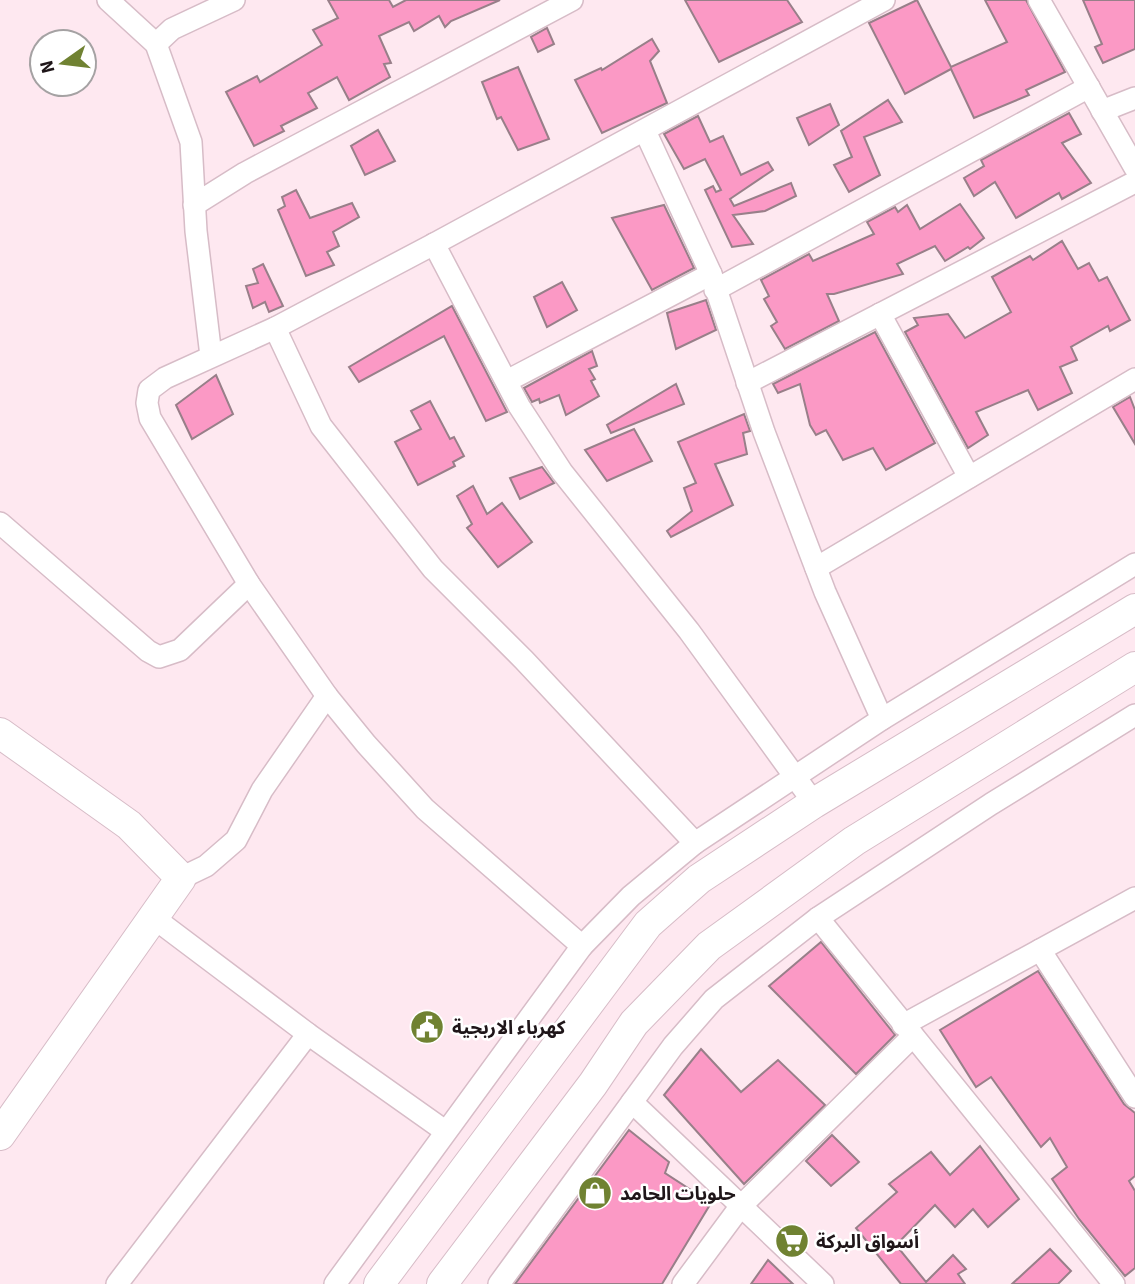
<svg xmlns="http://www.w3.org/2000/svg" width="1135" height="1284" viewBox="0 0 1135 1284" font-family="'Source Sans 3','Noto Sans Arabic',sans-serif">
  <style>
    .building { fill: #fb99c5; stroke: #987f89; stroke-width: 2 }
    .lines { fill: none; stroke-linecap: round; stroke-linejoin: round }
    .street-casing { stroke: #d7bcc7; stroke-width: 24 }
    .secondary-casing { stroke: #d7bcc7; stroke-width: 32 }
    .street { stroke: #fff; stroke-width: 21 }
    .secondary { stroke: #fff; stroke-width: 30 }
    .labels { text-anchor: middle; stroke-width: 5; stroke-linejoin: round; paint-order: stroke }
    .poi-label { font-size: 19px; font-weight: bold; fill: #1f1619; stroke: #fff; text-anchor: start }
  </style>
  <rect width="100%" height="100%" fill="#fee8f0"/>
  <!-- building -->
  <g class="building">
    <path d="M328,0H389L393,7L406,0H500L451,21L445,27L439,16L414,31L409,22L379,36L391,63L384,64L390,77L349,100L337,77L308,93L317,108L281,126L284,131L254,146L226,92L257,76L260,82L322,45L313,30L338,18Z"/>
    <path d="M685,0H787L802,22L719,62Z"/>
    <path d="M917,0L951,67L1007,42L985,0H1026L1065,72L1026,90L1029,95L974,118L951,69L905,94L869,23Z"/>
    <path d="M1083,0H1135V49L1103,63L1095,47L1102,44Z"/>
    <path d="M547,28L554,44L538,52L531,37Z"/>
    <path d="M652,39L659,51L650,61L667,103L602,133L575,80L601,68L602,70Z"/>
    <path d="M518,67L549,139L518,150L501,117L497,119L482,82Z"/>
    <path d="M888,100L902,122L864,137L880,175L849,192L834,165L852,157L841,131Z"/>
    <path d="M830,104L839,125L809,145L797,118Z"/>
    <path d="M1069,113L1081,134L1062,143L1091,183L1062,199L1059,193L1016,218L995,182L974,196L964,178L984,166L981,160Z"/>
    <path d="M698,116L710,142L723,136L741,175L768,162L773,170L730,199L734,206L791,183L796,196L765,211L733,215L753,244L732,247L705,190L713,186L716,192L721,190L705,159L684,169L664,134Z"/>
    <path d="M378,130L395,161L365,175L351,146Z"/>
    <path d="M296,190L310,218L352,203L359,217L333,232L339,246L327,252L334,265L306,276L278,210L285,206L282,197Z"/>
    <path d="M960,204L984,238L970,249L968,247L945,261L935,246L897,264L903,274L834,294H827L839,321L785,349L771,326L777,322L764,299L769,296L761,280L809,254L813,261L874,234L867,222L895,207L898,212L907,205L920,229Z"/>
    <path d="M664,205L694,268L652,290L612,218Z"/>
    <path d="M1062,241L1078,269L1089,263L1099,281L1107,277L1130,320L1110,331L1108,326L1071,347L1077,360L1060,367L1072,393L1038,410L1028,390L976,412L988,435L968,448L905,332L918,325L914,318L948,314L965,338L1011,312L992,277L1030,256L1033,260Z"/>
    <path d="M263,264L283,306L269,312L265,302L253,308L246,286L258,283L253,269Z"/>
    <path d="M562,282L577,310L547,327L534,297Z"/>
    <path d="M706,300L716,330L676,349L667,313Z"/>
    <path d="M452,306L507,412L486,421L444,336L359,382L349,367Z"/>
    <path d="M875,332L935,443L886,470L873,448L843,460L826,430L816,435L810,425L800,384L778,393L773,384Z"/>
    <path d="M592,351L597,366L589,369L595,379L591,381L599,396L566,415L559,395L540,403L539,399L532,402L524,388Z"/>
    <path d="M216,375L233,414L192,439L176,405Z"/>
    <path d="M676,384L684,404L611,433L607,425Z"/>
    <path d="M1130,397L1135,410V444L1113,407Z"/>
    <path d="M430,401L450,439L454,437L464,456L453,462L455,466L418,485L395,442L421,429L411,411Z"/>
    <path d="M744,414L750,431L743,433L747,454L715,464L733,505L671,537L667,531L692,511L684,488L696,483L678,442Z"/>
    <path d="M634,429L652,461L607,481L585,450Z"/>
    <path d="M542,467L554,483L520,499L510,478Z"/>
    <path d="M473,486L487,514L502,503L532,542L498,567L467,528L472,524L457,496Z"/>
    <path d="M821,942L895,1035L856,1074L769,986Z"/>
    <path d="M1038,971L1124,1104L1135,1113V1176L1129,1181L1135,1191V1268L1125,1276L1079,1219L1052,1179L1067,1167L1050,1138L1041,1147L991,1077L976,1087L940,1030Z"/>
    <path d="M701,1049L741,1092L778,1060L825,1105L744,1184L664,1095Z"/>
    <path d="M629,1130L669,1162L665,1173L711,1203L662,1284H515Z"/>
    <path d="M832,1135L859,1162L831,1186L806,1161Z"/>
    <path d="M980,1146L1019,1199L988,1227L973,1209L955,1227L935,1205L896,1245L926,1282L953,1255L966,1269L958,1274L965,1284H901L856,1228L897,1192L889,1184L931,1152L950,1175Z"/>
    <path d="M1050,1249L1071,1271L1058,1284H1012Z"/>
    <path d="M768,1260L793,1284H751Z"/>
  </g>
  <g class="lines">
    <!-- street casing -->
    <g class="street-casing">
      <g id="street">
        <path d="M108,0L156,44L191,142L196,231L211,356"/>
        <path d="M1039,0L1135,168"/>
        <path d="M156,44L172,29L234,0"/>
        <path d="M1102,111L1135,98"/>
        <path d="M645,131L711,274L764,432L825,592L882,719"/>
        <path d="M194,205L245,173L572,0"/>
        <path d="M434,244L519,406L562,472L689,631L814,803"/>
        <path d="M715,290L1089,87"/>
        <path d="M880,314L969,477"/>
        <path d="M275,328L321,426L433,569L524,660L695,843"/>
        <path d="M507,381L711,274"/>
        <path d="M747,383L1135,182"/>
        <path d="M0,523L148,651L159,657L180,650L249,584"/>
        <path d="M816,568L1135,379"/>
        <path d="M181,878L206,866L236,840L262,790L327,696"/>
        <path d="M154,918L308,1034L445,1131"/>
        <path d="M818,918L1114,1284"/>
        <path d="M582,946L425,809L366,744L327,696L249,584L150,418L147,403L149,390L165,378L275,328L434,244L884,0"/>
        <path d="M1040,950L1135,1097"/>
        <path d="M903,1025L1135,898"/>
        <path d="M632,1102L823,1284"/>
        <path d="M117,1284L308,1034"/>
        <path d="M335,1284L582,946L631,896L695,843L882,719L1135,564"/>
        <path d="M499,1284L673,1046L714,999L818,918L991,804L1135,715"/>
        <path d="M683,1284L740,1207L913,1036"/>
      </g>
    </g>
    <!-- secondary casing -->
    <g class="secondary-casing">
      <g id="secondary">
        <path d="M0,733L129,825L181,878L0,1135"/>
        <path d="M379,1284L648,924L699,879L814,803L1135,609"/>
        <path d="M442,1284L593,1084L634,1023L709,946L854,841L1135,667"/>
      </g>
    </g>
    <!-- street -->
    <use href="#street" class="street"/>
    <!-- secondary -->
    <use href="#secondary" class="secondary"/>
  </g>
  <!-- icons -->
  <defs>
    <g id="civic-disc" transform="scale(1.75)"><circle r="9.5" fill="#708232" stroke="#fff"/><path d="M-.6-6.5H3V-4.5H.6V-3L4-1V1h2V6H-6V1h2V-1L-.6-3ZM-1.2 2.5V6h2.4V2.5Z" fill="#fff"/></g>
    <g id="shop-disc" transform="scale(1.75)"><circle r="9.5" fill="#708232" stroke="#fff"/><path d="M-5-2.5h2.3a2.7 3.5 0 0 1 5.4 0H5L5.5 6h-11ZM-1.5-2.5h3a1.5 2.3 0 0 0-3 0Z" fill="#fff"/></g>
    <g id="supermarket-disc" transform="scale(1.75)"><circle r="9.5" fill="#708232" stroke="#fff"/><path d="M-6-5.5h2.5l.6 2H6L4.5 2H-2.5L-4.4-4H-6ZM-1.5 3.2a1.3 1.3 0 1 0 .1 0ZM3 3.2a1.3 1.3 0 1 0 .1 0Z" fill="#fff"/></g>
  </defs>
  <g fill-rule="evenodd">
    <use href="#civic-disc" x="427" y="1027"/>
    <use href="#shop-disc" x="595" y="1193"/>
    <use href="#supermarket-disc" x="792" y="1241"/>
  </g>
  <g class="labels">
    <!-- poi labels -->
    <g class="poi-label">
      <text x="452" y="1034">كهرباء الاربجية</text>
      <text x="620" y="1200">حلويات الحامد</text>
      <text x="816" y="1248">أسواق البركة</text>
    </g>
  </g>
  <!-- north arrow -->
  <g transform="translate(63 63) rotate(256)"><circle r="33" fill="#ffffff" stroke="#a5a2a3" stroke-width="2"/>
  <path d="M0-5L12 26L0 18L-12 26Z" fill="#708232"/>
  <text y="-10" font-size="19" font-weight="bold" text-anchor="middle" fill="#1f1619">N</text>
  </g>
</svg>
